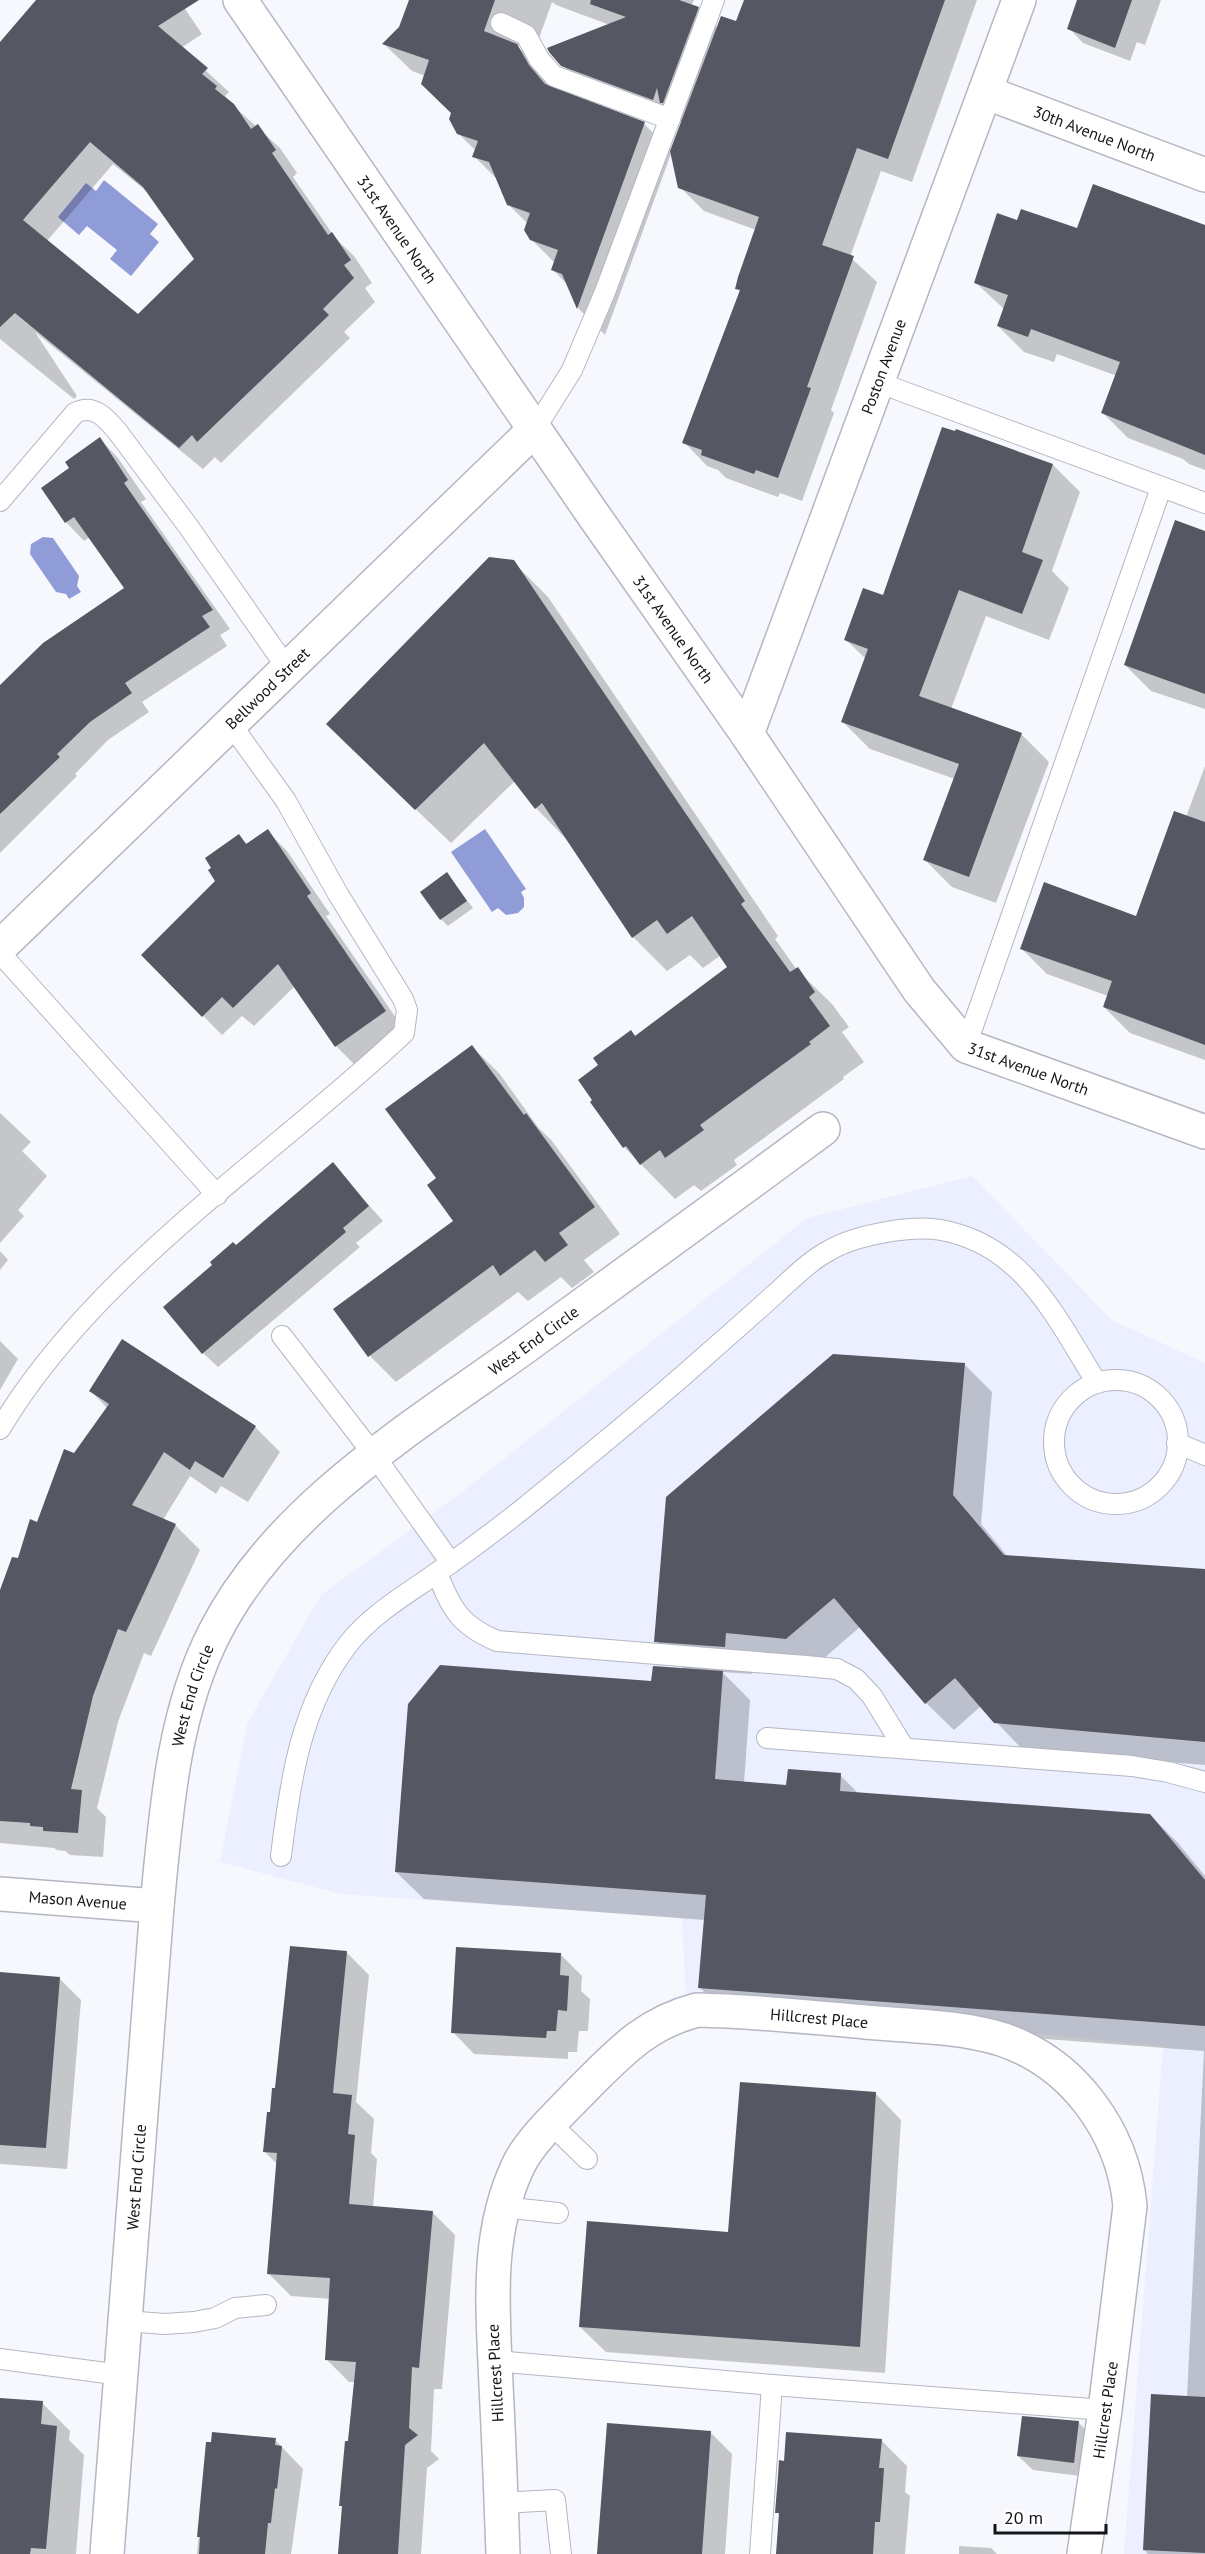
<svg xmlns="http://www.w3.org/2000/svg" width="1205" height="2554" viewBox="0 0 1205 2554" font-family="'PT Sans',sans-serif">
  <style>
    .built { fill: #ebefff }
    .water { fill: #909cd7 }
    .shadow { fill: #0003; fill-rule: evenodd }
    .building { fill: #555862; fill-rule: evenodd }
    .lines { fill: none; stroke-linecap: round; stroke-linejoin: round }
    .lane-casing { stroke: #b4b7c2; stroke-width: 22 }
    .street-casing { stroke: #b4b7c2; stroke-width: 36 }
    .secondary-casing { stroke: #b4b7c2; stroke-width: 36 }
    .lane { stroke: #fff; stroke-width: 20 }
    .street { stroke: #fff; stroke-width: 33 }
    .secondary { stroke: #fff; stroke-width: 33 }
    .labels { text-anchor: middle; stroke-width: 6; stroke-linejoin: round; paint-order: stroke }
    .street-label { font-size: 16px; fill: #14151a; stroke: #fff }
  </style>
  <rect width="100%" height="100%" fill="#f7f8fd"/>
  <!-- built -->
  <path class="built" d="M972,1176L1112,1320L1205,1363V2554H1124L1163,2046L686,2000L682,1918L341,1894L220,1862L247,1724L321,1595L466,1489L807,1218Z"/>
  <!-- water -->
  <g class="water">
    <path d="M104,180L158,224L150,234L159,242L131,276L110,259L117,250L87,226L79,235L58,217L86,183L96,191Z"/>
    <path d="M43,537L53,538L79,576L77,586L81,592L69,599L66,594L56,592L30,554L31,544Z"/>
    <path d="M485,829L526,889L521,892L524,898V907L518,913L506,915L498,908L492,912L451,852Z"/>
  </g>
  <!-- shadow -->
  <g class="shadow">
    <path d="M38,0H179L202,34L181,48L229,92L225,96L238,110L280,148L297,173L293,177L336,239L354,256L372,283L365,288L375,302L344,332L350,338L221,463L215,457L203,469L35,332L77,396L74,399L0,339V46ZM113,164L151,195L196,259L138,316L47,241Z"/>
    <path d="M410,0H694L691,6L698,8L718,29L737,23L746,0H977L912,182L881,171L850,257L877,282L831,410L834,413L802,501L780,493L778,497L726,478L718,470L707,466L684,442L741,292L737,288L756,230L704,211L680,187L683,123L678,119L587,89L562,65L610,25L556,5L552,2L538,41H521L518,47L545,74L554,90L644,124L672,151L605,335L578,308L569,286L553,270L555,263L531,239L528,224L508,204L498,180L474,156L476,151L458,133L453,113L425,76L412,71L384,44L400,28Z"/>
    <path d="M1079,0H1161L1145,45L1137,42L1130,61L1083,43L1069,28Z"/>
    <path d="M1017,222L1078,230L1205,225V470L1189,464L1183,459L1128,438L1103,413L1117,376L1057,354L1054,362L1024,352L998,326L1004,309L976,283Z"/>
    <path d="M957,431L1053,465L1080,492L1052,571L1069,588L1049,640L986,616L951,709L1022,735L1049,762L996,903L952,887L925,860L955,779L870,749L843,722L866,659L846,640L884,597Z"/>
    <path d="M100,439L118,458L146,499L141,502L230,629L220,635L227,646L142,702L149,712L108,740L75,774L77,776L0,853V688L126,588L90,537L84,541L66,522L71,469Z"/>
    <path d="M1205,532V709L1151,691L1125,665Z"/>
    <path d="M513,562L548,597L778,936L775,939L797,970L832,1004L849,1027L842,1032L864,1062L843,1077L844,1079L734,1160L737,1165L701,1191L694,1185L675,1199L624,1147L600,1065L631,1031L636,1037L729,967L721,955L703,968L690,955L667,971L633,937L570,843L536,808L515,781L451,843L362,758Z"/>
    <path d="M1205,766V1060L1130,1033L1104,1007L1108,996L1047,974L1021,948L1137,917L1186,817Z"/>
    <path d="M267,831L287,851L330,914L326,916L405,1031L355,1065L336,1046L295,986L254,1026L242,1016L222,1035L143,955L217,881L239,836L248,845Z"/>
    <path d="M447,874L473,908L448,926L441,919Z"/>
    <path d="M472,1047L499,1073L538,1127L552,1141L620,1234L584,1260L594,1272L572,1288L561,1277L528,1301L518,1292L396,1382L370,1356L455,1221L438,1178Z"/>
    <path d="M0,1113L31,1142L22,1151L47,1176L18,1210L24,1216L0,1243Z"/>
    <path d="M332,1164L383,1221L356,1243L360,1247L218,1367L203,1353L236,1247Z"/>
    <path d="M0,1251L8,1260L0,1270Z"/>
    <path d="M0,1341L18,1359L0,1390Z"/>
    <path d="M964,1364L992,1392L981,1524L1008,1557L1205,1571V1765L1024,1751L981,1706L954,1730L926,1703L861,1626L815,1666L753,1660L752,1674L722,1672L750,1700L744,1783L788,1786L840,1775L859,1794L1150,1815L1178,1843L1205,1876V2554H1148L1144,2550L1187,2397L1204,2051L728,2015L700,1988L705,1920L424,1899L396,1872L653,1682L685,1670L656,1641Z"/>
    <path d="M91,1391L255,1427L280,1452L248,1502L221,1486L216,1494L190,1476L163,1520L175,1525L200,1550L151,1656L144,1653L118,1722L97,1808L106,1817L103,1857L70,1855L65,1851L57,1850L54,1848L0,1843V1594L75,1455L108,1409Z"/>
    <path d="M347,1953L369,1975L356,2102L374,2119L371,2153L377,2159L373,2208L433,2213L455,2235L442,2389H434L431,2451L439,2459L427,2468L421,2554H338L343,2508L340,2505L355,2382H349L326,2359L332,2299L291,2296L268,2273L277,2164L264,2151L276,2090Z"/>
    <path d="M560,1954L582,1976L581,1991L590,1999L588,2031H579L577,2052H568V2059L474,2054L453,2032Z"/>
    <path d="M0,1974L59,1978L81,2000L67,2169L0,2164Z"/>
    <path d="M876,2094L901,2120L885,2373L606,2352L580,2327L729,2233Z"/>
    <path d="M0,2400L42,2403L70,2431L69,2440L84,2455L76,2554H0Z"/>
    <path d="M1078,2422L1093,2437L1088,2477L1033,2470L1018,2456Z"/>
    <path d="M710,2432L732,2454L725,2554H598Z"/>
    <path d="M275,2440L303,2469L291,2554H197L207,2444Z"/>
    <path d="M881,2440L907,2466L905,2492L910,2496L905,2554H777L780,2516L777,2512Z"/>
    <path d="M959,2546L991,2548L997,2554H959Z"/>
  </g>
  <!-- building -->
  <g class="building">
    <path d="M36,0H199L158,26L208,68L202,74L217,86L215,89L234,104L251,129L258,124L276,150L272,153L328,235L332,232L351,260L344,265L354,278L323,309L329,315L197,442L192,435L179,448L15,313L0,327V42ZM90,142L143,187L194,259L138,314L23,220Z"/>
    <path d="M409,0H495L484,31L517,44L529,65L545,84L645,122L577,309L562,274L551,270L558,250L530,240L524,230L530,213L507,205L489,162L472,157L478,141L457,134L449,119L451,113L421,84L429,60L382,44L399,27Z"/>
    <path d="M591,0H679L699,7L663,103H660L657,88L653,100L561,66L549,52L547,48L626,17L590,4Z"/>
    <path d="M744,0H945L888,159L857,148L822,245L854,256L807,387L811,388L778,478L756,470L754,474L701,455L702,450L682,443L740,290L735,289L738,277L759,217L678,188L670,151L721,16L736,21Z"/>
    <path d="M1077,0H1132L1115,48L1067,29Z"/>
    <path d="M1093,184L1205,225V455L1101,413L1120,362L1031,329L1028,337L997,326L1008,295L974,283L997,213L1017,220L1021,209L1077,228Z"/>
    <path d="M942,427L955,431L956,429L1053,464L1022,552L1043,560L1022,614L959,590L919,696L1022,733L969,877L923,860L959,764L841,722L868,649L844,640L863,588L883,595Z"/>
    <path d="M100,437L128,480L124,483L213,610L202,616L210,627L125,683L132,693L90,722L57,754L60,757L0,814V685L43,643L124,588L74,517L65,523L41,488L69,468L65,462Z"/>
    <path d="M1175,520L1205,531V694L1124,665Z"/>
    <path d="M489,557L514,560L745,901L741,904L790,972L798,967L815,992L809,997L830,1026L809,1042L811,1044L700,1125L704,1130L665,1158L660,1150L640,1165L626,1146L623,1148L590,1102L592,1100L578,1080L598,1065L593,1058L631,1030L635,1036L727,967L692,916L667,934L657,920L632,938L542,803L535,809L484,743L415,810L326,724Z"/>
    <path d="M1174,811L1205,822V1045L1103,1007L1112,981L1020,949L1044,882L1136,916Z"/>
    <path d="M268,829L311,893L307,896L386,1011L335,1047L278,964L233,1008L222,997L202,1017L141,955L215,881L208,870L211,868L205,858L239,834L246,844Z"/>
    <path d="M447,872L467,901L440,920L420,892Z"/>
    <path d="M472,1045L524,1115L526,1113L595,1207L559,1233L568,1245L545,1262L535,1250L500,1276L493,1265L368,1357L333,1309L453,1221L427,1185L436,1178L385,1109Z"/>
    <path d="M333,1162L369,1206L343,1228L346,1232L202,1354L163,1307L212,1265L210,1262L233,1242L236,1245Z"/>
    <path d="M122,1339L256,1426L223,1478L195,1461L190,1470L164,1452L132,1505L176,1524L126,1632L118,1629L93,1696L71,1789L82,1790L78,1833L43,1831V1827L30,1826V1823L0,1821V1590L12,1557L18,1558L30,1519L37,1522L64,1449L74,1453L109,1404L89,1391Z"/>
    <path d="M833,1354L965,1363L953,1495L1004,1555L1205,1569V1742L994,1723L955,1678L925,1704L834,1598L786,1639L726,1633L725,1647L654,1642L666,1497Z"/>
    <path d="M440,1665L651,1681L653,1666L723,1671L715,1779L786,1785L788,1769L841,1773L840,1791L1150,1814L1205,1880V2026L698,1988L706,1895L395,1872L408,1704Z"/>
    <path d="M290,1946L347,1951L333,2093L352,2095L348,2134L355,2135L349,2204L433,2211L419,2368L412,2367L409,2428L418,2435L405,2445L398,2554H338L342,2506H339L345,2441H348L356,2362L325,2360L330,2278L267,2274L277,2153L263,2152L267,2112H270L272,2088H275Z"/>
    <path d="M456,1947L561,1953L560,1975L569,1976L567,2011L558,2010L556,2031H547L546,2038L451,2033Z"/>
    <path d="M0,1972L60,1977L46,2148L0,2145Z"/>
    <path d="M740,2082L876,2092L860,2347L579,2327L587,2221L728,2232Z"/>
    <path d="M1151,2394L1205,2397V2553L1143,2550Z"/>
    <path d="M0,2398L43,2401L41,2424L57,2426L46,2549L31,2548L30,2554H0Z"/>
    <path d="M1022,2416L1079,2421L1074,2463L1017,2456Z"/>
    <path d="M607,2423L711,2431L702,2554H597Z"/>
    <path d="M212,2432L276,2438L275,2445L282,2446L277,2489L275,2488L271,2523H268L265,2554H199L200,2537H197L206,2442H211Z"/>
    <path d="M786,2432L882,2439L879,2468H884L883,2484L880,2522H875L873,2554H776L779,2513H775L778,2476L779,2460L784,2461Z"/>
  </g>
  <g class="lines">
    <!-- lane casing -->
    <g class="lane-casing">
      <g id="lane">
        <path d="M501,23L526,35L539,59L554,76L670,119"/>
        <path d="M877,382L1205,503"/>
        <path d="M535,429L572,370L605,292L714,0"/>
        <path d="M0,501L75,413C93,403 106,418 117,431L188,526L287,668"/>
        <path d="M0,953L217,1195"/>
        <path d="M966,1046L1161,488"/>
        <path d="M282,1336L374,1455L451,1563"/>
        <circle cx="1116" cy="1442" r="62"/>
        <path d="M0,1429C94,1271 271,1158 404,1033L407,1010L403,999L338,894L286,801L230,723"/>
        <path d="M1177,1443L1205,1455"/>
        <path d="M437,1573C452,1609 459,1625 497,1641L806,1666L837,1669L856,1679L872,1696L904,1748"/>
        <path d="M767,1738L1132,1766L1168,1772L1205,1782"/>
        <path d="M281,1856C290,1781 301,1704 349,1643C373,1613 407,1594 438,1572C467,1552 496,1530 524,1508C584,1459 645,1410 703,1358C727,1337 751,1316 774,1295C792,1279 809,1261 830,1250C856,1235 911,1225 941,1230C1024,1245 1056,1318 1097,1383"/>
        <path d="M550,2123L587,2159"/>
        <path d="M502,2207L558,2213"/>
        <path d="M125,2321L165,2324L194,2322L215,2318L235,2308L266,2305"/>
        <path d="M0,2359L121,2375"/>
        <path d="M495,2361L772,2385L1105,2410"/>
        <path d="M501,2503L555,2500L561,2554"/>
        <path d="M760,2554L772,2385"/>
      </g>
    </g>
    <!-- street casing -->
    <g class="street-casing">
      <g id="street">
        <path id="s1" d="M985,92L1205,175"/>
        <path id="s2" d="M747,734L1019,0"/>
        <path id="s3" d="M0,947L535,429"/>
        <path id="s4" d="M0,1894L157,1906"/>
        <path id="s5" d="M107,2554L157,1906C166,1815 172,1715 215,1632C278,1508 412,1428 522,1349C622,1276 723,1203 823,1129"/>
        <path id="s6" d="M503,2554C501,2498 499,2442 496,2385C493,2310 485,2236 518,2166C529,2141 566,2107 586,2086C621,2051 647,2023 697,2010C753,2011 809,2017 865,2022C910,2026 958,2026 1001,2039C1074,2063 1123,2132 1130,2206L1105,2410L1084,2554"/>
      </g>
    </g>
    <!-- secondary casing -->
    <g class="secondary-casing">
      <g id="secondary">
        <path id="s7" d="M240,0L592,513L747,734L919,990L966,1046L1205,1132"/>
      </g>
    </g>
    <!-- lane -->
    <use href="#lane" class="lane"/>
    <!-- street -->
    <use href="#street" class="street"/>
    <!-- secondary -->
    <use href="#secondary" class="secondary"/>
  </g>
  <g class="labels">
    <!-- street labels -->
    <g class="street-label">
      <text dy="6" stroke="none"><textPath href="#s1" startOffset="117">30th Avenue North</textPath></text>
      <text dy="6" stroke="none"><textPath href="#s7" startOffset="278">31st Avenue North</textPath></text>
      <text dy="6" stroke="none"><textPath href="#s2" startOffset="392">Poston Avenue</textPath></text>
      <text dy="6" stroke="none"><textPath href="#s7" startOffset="764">31st Avenue North</textPath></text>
      <text dy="6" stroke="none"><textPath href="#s3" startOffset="372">Bellwood Street</textPath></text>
      <text dy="6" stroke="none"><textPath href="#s7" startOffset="1340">31st Avenue North</textPath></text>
      <text dy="6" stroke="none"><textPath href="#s5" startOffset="1368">West End Circle</textPath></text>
      <text dy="6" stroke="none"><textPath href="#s5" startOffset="864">West End Circle</textPath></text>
      <text dy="6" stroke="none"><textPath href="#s4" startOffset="78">Mason Avenue</textPath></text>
      <text dy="6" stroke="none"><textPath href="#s6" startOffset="756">Hillcrest Place</textPath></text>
      <text dy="6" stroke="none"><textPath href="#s5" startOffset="378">West End Circle</textPath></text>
      <text transform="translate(495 2373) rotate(-93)" y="6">Hillcrest Place</text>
      <text transform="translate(1105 2410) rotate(-82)" y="6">Hillcrest Place</text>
    </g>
  </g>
  <!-- scale -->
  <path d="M995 2524v9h111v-9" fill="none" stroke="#14151a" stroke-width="3"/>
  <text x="1004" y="2524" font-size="18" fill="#14151a" stroke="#ffffff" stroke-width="4.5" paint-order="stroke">20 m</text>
</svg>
